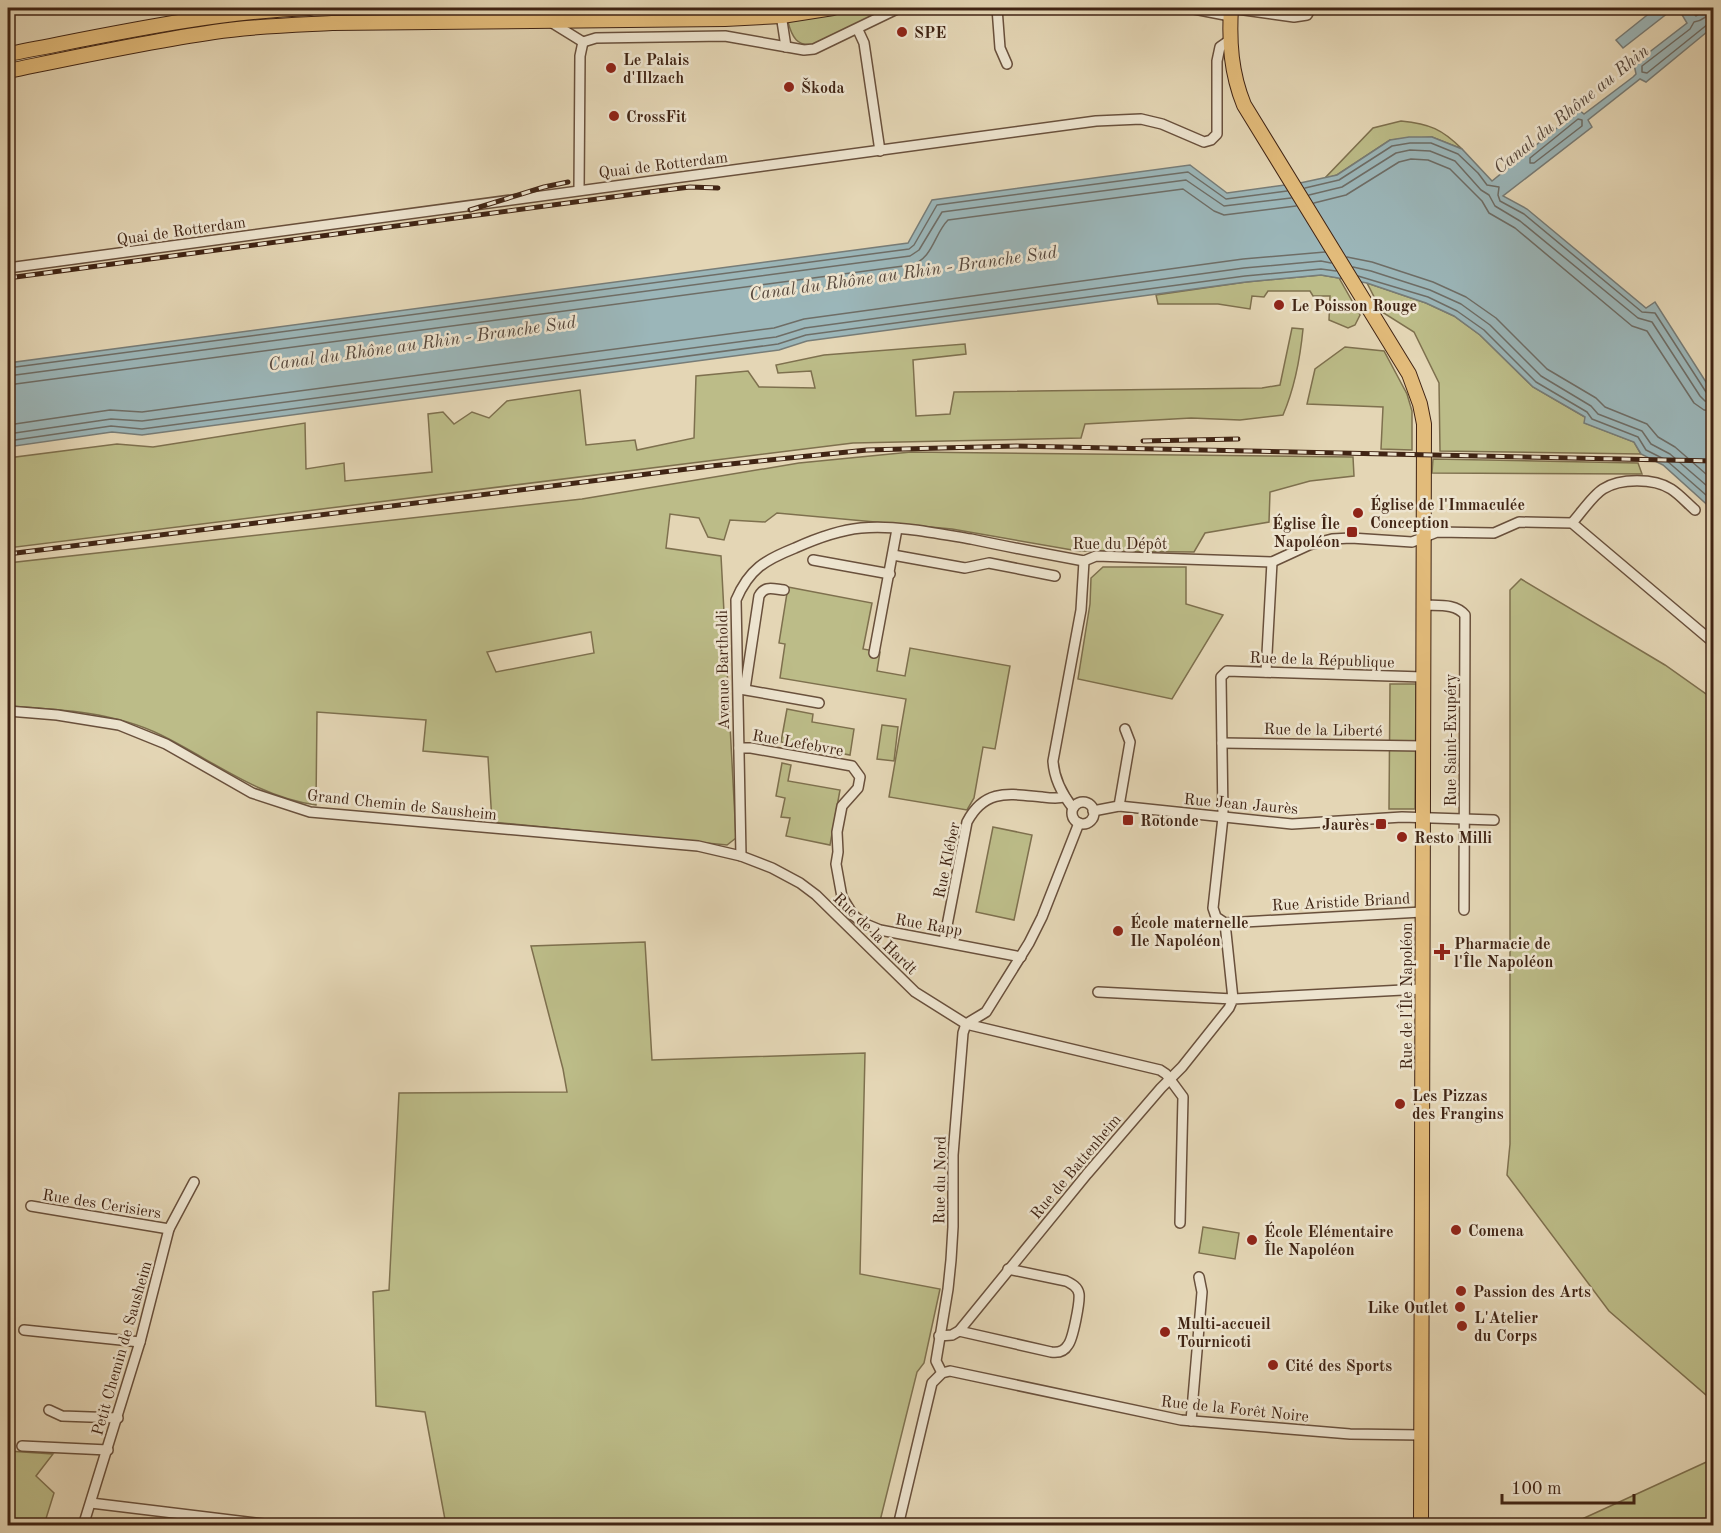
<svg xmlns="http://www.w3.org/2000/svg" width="1721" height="1533" viewBox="0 0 1721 1533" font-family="'Old Standard TT',serif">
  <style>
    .green { fill: #bcbc88; stroke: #7e704e; stroke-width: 1.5; fill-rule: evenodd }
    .water { fill: #9bb6b9; stroke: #777c77; stroke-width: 1.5 }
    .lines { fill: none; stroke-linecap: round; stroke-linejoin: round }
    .shore { stroke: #6e6d66; stroke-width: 1.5 }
    .street-casing { stroke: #69503c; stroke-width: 12 }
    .primary-casing { stroke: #402414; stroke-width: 16 }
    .street { stroke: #ede4cf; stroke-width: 9 }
    .primary { stroke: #e2bb7a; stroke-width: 14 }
    .rail-casing { stroke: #402414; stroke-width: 5 }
    .rail { stroke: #ede4cf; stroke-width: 3; stroke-dasharray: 9; stroke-linecap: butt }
    .poi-dot { fill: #8f2418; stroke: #ede4cf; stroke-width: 2 }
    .labels { text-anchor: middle; stroke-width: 5; stroke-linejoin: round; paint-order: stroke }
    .poi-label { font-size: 16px; font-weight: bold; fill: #402414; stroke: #ede4cf; text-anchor: start }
    .street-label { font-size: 16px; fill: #402414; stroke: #ede4cf }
    .water-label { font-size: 18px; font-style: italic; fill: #57483d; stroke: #ede4cf }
  </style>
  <rect width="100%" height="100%" fill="#e4d6b5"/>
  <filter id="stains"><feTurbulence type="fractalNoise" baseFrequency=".00333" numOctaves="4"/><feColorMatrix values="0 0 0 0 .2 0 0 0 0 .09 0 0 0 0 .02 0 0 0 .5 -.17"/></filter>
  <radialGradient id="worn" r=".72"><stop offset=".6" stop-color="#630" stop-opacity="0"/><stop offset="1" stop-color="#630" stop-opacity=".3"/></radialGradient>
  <!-- green -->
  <g class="green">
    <path d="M860,8H891L814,44C797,47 792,37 788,22Z"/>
    <path d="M1401,121C1430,124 1442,129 1462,149L1432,137L1390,140L1337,175L1324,179L1373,128Z"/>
    <path d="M1321,275L1339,278L1360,315L1355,325L1348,328L1329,320L1330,296H1313L1310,291H1268L1264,297L1252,296L1250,309L1218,304H1158L1156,295L1246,282Z"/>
    <path d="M1367,283L1426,303L1454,316L1480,335L1533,387L1585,417V423L1634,442L1641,454L1440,451L1439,383L1414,332L1382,312Z"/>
    <path d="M1292,328L1303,329C1300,360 1295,387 1283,415L1240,420L1191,418L1085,424L1081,438L853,443L8,548V458L117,444L153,447L305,423L306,469L344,463L345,481L432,472L428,414L443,412L454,424L472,412L489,418L507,401L580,390L586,445L635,440L637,450L694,438L696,376L748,371L759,387L815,388L811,371L778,373L776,365L824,355L965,344L966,354L913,360L916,416L950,414L954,392L1262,388L1280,385Z"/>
    <path d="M1345,347L1384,351L1407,394L1412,411V450L1381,449L1383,407L1307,404L1315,369Z"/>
    <path d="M911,452L1353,457L1354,476L1310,481L1270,492L1269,522L1205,533L1194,552L1078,551L952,529L777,513L765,522L730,520L724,540L708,537L699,518L670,514L666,548L721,556L736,838L727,845L492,822L488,757L423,751L426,720L317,712L316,805C258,797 212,760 161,735C115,712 58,709 8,706V563L582,499L799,463ZM591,632L594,653L496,672L487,652Z"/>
    <path d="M1433,459L1638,463L1642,474L1432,473Z"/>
    <path d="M1103,567H1186V604L1223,615L1172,699L1078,679L1090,604L1091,578Z"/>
    <path d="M1521,579L1665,665L1713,699V1401L1609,1311L1507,1175L1510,1144V590Z"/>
    <path d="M788,587L872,603L863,649L880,652L877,671L905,676L910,648L1010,666L995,749L983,747L974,798L967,810L889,797L906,699L780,678L785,644L779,643Z"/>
    <path d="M1390,684H1416L1415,809H1389Z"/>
    <path d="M787,709L813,714L812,722L854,729L850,755L781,742Z"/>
    <path d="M882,725L898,727L894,761L877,759Z"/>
    <path d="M782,763L791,765L788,781L840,790L830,845L786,836L790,818L781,817L785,798L776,796Z"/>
    <path d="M993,827L1032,835L1014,920L976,912Z"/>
    <path d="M645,942L652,1060L865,1053L860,1274L940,1289L924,1363L917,1372L879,1525H446L425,1412L376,1406L373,1292L389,1290L399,1093L567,1092L563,1069L531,946Z"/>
    <path d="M1203,1227L1239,1233L1235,1259L1199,1253Z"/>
    <path d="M8,1451L53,1454L36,1476L54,1493L44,1525H8Z"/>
    <path d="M1713,1459V1525H1569Z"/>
  </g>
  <!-- water -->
  <path class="water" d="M1656,8H1689L1696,16L1708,8H1713V27L1646,82L1640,79L1588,120L1592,127L1503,196L1527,209L1646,308L1655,302L1713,393V510L1663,465L1641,454L1634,442L1584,423L1585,417L1533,387L1480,335L1454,316L1426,303L1367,283L1321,275L1246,282L807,341L779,350L142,435L112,432L8,447V363L908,243L932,200L1190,165L1227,193L1300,183L1337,175L1390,140L1409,137H1432L1462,149L1492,181L1579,110L1584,114L1633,77L1636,74L1634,64L1687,23L1681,13H1668L1623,48L1616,40Z"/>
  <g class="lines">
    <!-- shore -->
    <g class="shore">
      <path d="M1710,8C1710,16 1701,21 1694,22L1690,29L1642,66V72L1647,73L1708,24L1714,23"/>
      <path d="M1578,119L1582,120V126L1534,163H1530V158Z"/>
      <path d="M1305,188L1339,180L1392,146L1410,143H1431L1458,154L1478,173L1487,185L1499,187L1498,195L1500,201L1524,214L1642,312L1655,313L1706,392L1714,395"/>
      <path d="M1309,195L1342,187L1396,153L1410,150L1430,151L1455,161L1481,190L1489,195L1495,206L1520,221L1638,318L1652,322L1700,396L1705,401L1714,402"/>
      <path d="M1314,203L1346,195L1399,162L1411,159L1428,160L1450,169L1482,201L1489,213L1515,228L1632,326L1647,331L1694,403L1704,410L1714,411"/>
      <path d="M1347,257L1372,262L1433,282L1466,297L1496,318L1547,369L1596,398L1605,407L1647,424L1658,437L1675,447L1714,481"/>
      <path d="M1353,267L1371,271L1430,290L1461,304L1490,325L1541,376L1591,406L1598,414L1642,431L1651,444L1670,454L1714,492"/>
      <path d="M1358,276L1428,297L1457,311L1484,330L1536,382L1587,412L1592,419L1638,437L1646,450L1666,460L1714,502"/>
      <path d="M8,368L909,249L914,245L937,205L1188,172L1226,199L1287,191"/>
      <path d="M8,376L910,256L919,250L942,212L1186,180L1224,206L1291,198"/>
      <path d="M8,385L911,265C933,259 934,234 948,220L1183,189L1214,211L1224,215L1296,206"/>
      <path d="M8,425L110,410L142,412L774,328L804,319L1243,259L1325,252"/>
      <path d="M8,434L111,419L142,421L776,337L805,328L1244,268L1321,261L1331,263"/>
      <path d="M8,441L111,426L142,429L778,344L806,335L1245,276L1321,269L1336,271"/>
    </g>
    <!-- street casing -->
    <g class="street-casing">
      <g id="street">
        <path d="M780,8L786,47"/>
        <path d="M997,8L1000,48L1007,64"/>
        <path d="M1189,8L1230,16"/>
        <path d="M1230,8L1294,17L1307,15L1311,8"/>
        <path d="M549,21L583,42"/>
        <path d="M858,30L864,43L880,151"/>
        <path d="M583,42L596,38L725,36L804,50L814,49L899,8"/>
        <path d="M579,190L580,56L583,42"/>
        <path d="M8,268L1096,121L1141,119L1162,124L1204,142L1211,140L1217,134V61L1220,47L1230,40"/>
        <path d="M1572,523C1582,512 1592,496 1603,489C1620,478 1654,478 1671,489C1679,494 1687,503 1695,510"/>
        <path d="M893,555L965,568L989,563L1055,576"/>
        <path d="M813,560L890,574"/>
        <path d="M1423,605C1438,606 1455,603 1465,615L1464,910"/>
        <path d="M874,653L897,529"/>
        <path d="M1266,672L1272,562"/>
        <path d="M740,689L819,703"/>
        <path d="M745,689L759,596C765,585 773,589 784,590"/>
        <path d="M8,711L57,715L119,725L166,744L252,793L310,812L698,846L741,856L772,868L800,883L816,895L915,992L966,1024L1160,1070L1166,1074L1183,1097L1180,1223"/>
        <path d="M1222,743L1423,746"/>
        <path d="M739,748H751L852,766L860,777L858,788L842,806L837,832L838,852L836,864L842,897L853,915L863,923L880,930L1021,957"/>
        <circle cx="1083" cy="813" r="11"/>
        <path d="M1119,806L1130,742L1125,729"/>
        <path d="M1073,808C1062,794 1054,778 1053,761L1081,610L1084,561"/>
        <path d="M1093,811L1119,806L1292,824L1402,817L1494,820"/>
        <path d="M741,856L736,600C749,569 765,560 795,548C815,539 840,530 861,528C898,525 935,533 971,539C1008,547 1046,554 1084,561L1096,556L1272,562L1309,545L1332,539L1351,538L1412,542L1437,532L1494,533L1519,522L1572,523L1714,643"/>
        <path d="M1225,923L1422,912"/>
        <path d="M944,941L967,822C985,788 1009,794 1042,797C1050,798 1057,799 1065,797"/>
        <path d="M1098,992L1233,999L1225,923L1216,917L1213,908L1223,817L1221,677L1227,671L1423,677"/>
        <path d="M31,1206L169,1229"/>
        <path d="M24,1330L140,1342"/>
        <path d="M959,1331L1051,1352C1058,1353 1064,1352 1068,1345C1073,1339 1080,1302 1079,1294C1078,1287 1072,1284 1066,1281L1008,1269"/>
        <path d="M939,1336L952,1335L959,1331L1087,1174L1161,1088L1182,1067L1229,1008L1233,999L1422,989"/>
        <path d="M942,1373L936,1361L948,1289L951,1260L953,1227V1155L963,1033L966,1024L986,1012L1029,943L1042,917L1079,823"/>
        <path d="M49,1410L62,1416L118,1418"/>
        <path d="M1191,1421L1202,1292L1199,1277"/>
        <path d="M22,1446L108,1450"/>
        <path d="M91,1503L281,1526"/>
        <path d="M83,1526L140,1342L169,1229L194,1182"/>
        <path d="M898,1526L932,1383L942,1373L950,1371L1181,1420L1350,1434L1421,1435"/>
      </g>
    </g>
    <!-- primary casing -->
    <g class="primary-casing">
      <g id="primary">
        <path d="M1231,8C1229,42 1231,73 1244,105L1409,374L1420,404L1424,424L1421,1526"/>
        <path d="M8,54C108,35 208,12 310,8"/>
        <path d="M8,71C76,57 145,42 214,32C253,26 293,25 332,23L725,19L782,16L833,8"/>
      </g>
    </g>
    <!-- street -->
    <use href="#street" class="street"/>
    <!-- primary -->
    <use href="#primary" class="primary"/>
    <!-- rail casing -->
    <g class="rail-casing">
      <g id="rail">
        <path d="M470,210L544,187L568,182"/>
        <path d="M8,278L657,191L690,187L718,188"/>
        <path d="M1143,441L1238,439"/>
        <path d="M8,554L711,466L867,450L1016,446L1714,461"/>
      </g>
    </g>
    <!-- rail -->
    <use href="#rail" class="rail"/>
  </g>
  <!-- markers -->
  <g class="poi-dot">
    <circle cx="902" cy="32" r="6"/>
    <circle cx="611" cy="68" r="6"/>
    <circle cx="789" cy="87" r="6"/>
    <circle cx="614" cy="116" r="6"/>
    <circle cx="1279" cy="305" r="6"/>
    <circle cx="1358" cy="513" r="6"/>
    <rect x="1346" y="526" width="12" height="12" rx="3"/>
    <rect x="1122" y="814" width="12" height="12" rx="3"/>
    <rect x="1375" y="818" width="12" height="12" rx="3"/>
    <circle cx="1402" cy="837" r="6"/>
    <circle cx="1118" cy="931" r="6"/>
    <path d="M1439 943h6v6h6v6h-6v6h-6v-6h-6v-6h6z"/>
    <circle cx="1400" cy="1104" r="6"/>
    <circle cx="1456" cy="1230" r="6"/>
    <circle cx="1252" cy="1240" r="6"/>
    <circle cx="1461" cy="1291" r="6"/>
    <circle cx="1460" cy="1307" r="6"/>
    <circle cx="1462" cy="1326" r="6"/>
    <circle cx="1165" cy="1332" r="6"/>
    <circle cx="1273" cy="1365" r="6"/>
  </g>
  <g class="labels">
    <!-- poi labels -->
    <g class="poi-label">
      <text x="914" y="38">SPE</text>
      <text x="623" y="65">Le Palais<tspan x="623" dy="18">d'Illzach</tspan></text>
      <text x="801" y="93">Škoda</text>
      <text x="626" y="122">CrossFit</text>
      <text x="1291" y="311">Le Poisson Rouge</text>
      <text x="1370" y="510">Église de l'Immaculée<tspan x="1370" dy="18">Conception</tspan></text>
      <text x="1340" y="529" text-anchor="end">Église Île<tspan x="1340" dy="18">Napoléon</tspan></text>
      <text x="1140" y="826">Rotonde</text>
      <text x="1369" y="830" text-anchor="end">Jaurès</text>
      <text x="1414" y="843">Resto Milli</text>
      <text x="1130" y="928">École maternelle<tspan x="1130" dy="18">Ile Napoléon</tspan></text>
      <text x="1454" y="949">Pharmacie de<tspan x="1454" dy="18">l'Île Napoléon</tspan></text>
      <text x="1412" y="1101">Les Pizzas<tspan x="1412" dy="18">des Frangins</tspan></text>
      <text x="1468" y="1236">Comena</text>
      <text x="1264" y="1237">École Elémentaire<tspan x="1264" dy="18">Île Napoléon</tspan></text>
      <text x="1473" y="1297">Passion des Arts</text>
      <text x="1448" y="1313" text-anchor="end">Like Outlet</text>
      <text x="1474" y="1323">L'Atelier<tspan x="1474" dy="18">du Corps</tspan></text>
      <text x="1177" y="1329">Multi-accueil<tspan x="1177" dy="18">Tournicoti</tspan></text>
      <text x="1285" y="1371">Cité des Sports</text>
    </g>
    <!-- street labels -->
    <g class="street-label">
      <text transform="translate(663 164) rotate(-7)" y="6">Quai de Rotterdam</text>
      <text transform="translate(181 230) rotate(-8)" y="6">Quai de Rotterdam</text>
      <text x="1120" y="549">Rue du Dépôt</text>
      <text transform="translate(1322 659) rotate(2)" y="6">Rue de la République</text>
      <text transform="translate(722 670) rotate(-91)" y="6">Avenue Bartholdi</text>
      <text transform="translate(1323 729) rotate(1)" y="6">Rue de la Liberté</text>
      <text transform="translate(1450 740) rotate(-90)" y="6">Rue Saint-Exupéry</text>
      <text transform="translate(798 742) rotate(10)" y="6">Rue Lefebvre</text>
      <text transform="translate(1241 803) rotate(5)" y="6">Rue Jean Jaurès</text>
      <text transform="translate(402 804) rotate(6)" y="6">Grand Chemin de Sausheim</text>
      <text transform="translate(946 860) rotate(-78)" y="6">Rue Kléber</text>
      <text transform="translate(1341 901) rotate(-3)" y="6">Rue Aristide Briand</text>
      <text transform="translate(929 924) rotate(10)" y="6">Rue Rapp</text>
      <text transform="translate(876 933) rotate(44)" y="6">Rue de la Hardt</text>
      <text transform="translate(1406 996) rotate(-90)" y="6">Rue de l'Île Napoléon</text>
      <text transform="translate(1075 1166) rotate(-50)" y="6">Rue de Battenheim</text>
      <text transform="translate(939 1180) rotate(-89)" y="6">Rue du Nord</text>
      <text transform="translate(102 1203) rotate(9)" y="6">Rue des Cerisiers</text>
      <text transform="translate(121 1348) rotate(-74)" y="6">Petit Chemin de Sausheim</text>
      <text transform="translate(1235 1408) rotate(6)" y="6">Rue de la Forêt Noire</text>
    </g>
    <!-- water labels -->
    <g class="water-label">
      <text transform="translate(1571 109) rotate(-39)" y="6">Canal du Rhône au Rhin</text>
      <text transform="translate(903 273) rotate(-8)" y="6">Canal du Rhône au Rhin - Branche Sud</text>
      <text transform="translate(422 343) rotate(-8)" y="6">Canal du Rhône au Rhin - Branche Sud</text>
    </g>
  </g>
  <!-- margin -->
  <rect width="1721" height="1533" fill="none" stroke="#e4d6b5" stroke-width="30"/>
  <rect x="9" y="9" width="1703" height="1515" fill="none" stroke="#402414" stroke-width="3"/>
  <rect x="15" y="15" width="1691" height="1503" fill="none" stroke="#402414" stroke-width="1.5"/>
  <!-- scale -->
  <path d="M1502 1494v9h132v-9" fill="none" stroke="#402414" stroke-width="3"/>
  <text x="1511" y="1494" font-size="18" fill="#402414" stroke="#ede4cf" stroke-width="4.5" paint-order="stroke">100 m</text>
  <rect width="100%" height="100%" filter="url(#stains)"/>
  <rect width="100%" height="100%" fill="url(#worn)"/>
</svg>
